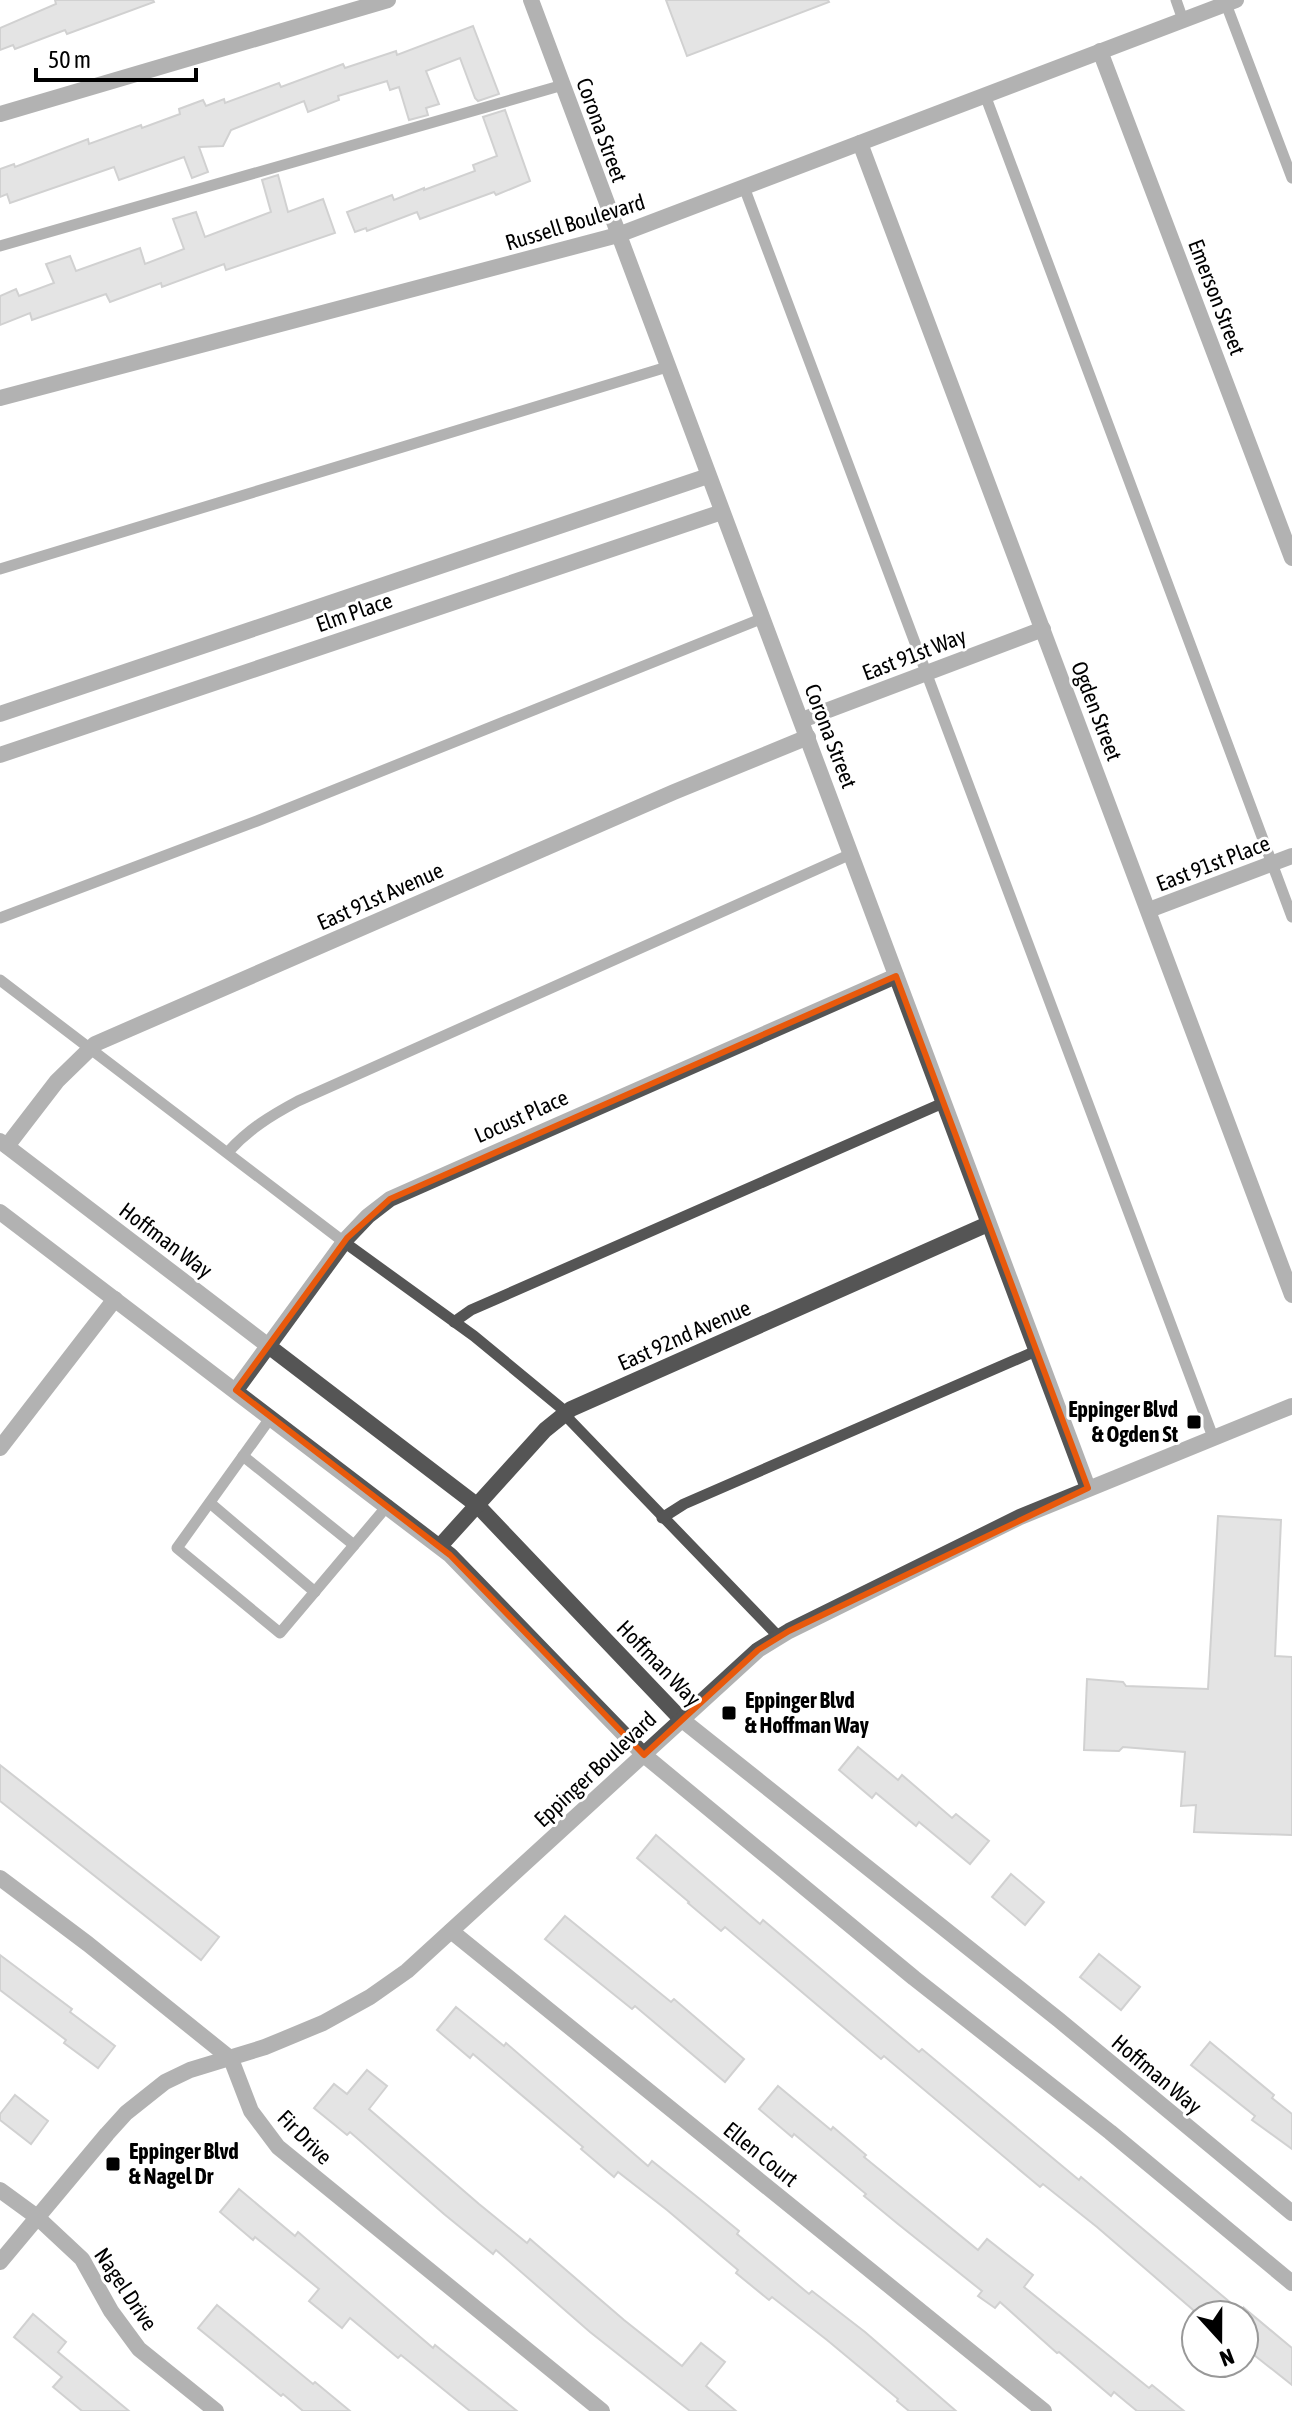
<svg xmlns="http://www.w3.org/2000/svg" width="1292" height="2411" viewBox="0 0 1292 2411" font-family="'Asap Condensed',sans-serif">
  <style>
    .building { fill: #c4c4c4; stroke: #999; stroke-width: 2 }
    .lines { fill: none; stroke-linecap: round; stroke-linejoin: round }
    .service { stroke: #555; stroke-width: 11 }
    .minor { stroke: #555; stroke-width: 16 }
    .tertiary { stroke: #555; stroke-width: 16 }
    .marked { fill: none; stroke: #e8590c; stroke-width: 6; stroke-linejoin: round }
    .poi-dot { fill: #000; stroke: #fff; stroke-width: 3 }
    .labels { text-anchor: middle; stroke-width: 6; stroke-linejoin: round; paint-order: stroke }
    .street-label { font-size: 22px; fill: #000; stroke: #fff }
    .poi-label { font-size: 22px; font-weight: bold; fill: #000; stroke: #fff; text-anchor: start }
  </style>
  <rect width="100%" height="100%" fill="#fff"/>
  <!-- building -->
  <g class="building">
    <path d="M55,0H153L154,2L67,34L65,30L15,49L13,45L0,50V28L56,4Z"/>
    <path d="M666,0H828L829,2L687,56Z"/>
    <path d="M473,26L499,94L478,101L475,98L460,58L426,71L439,104L426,108L428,115L409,120L399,87L390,90L387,81L338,96L339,100L308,112L304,101L231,130L223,146L199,147L208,172L192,178L184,157L119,180L114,167L10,203L7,194L0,197V169L14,164L15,167L88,139L89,144L141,125L142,128L180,114L179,109L203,100L206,106L224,99L225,103L279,83L281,87L343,64L345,68L396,51L397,55Z"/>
    <path d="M505,110L530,181L496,195L494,192L420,219L417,212L367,231L366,228L355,232L347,212L392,195L394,200L424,188V190L475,171L473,165L497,156L483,117Z"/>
    <path d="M278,175L288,212L323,199L335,233L226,270L224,264L162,287L161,283L110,302L106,294L32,320L30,313L0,325V296L16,289L19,296L54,283L46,264L70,256L76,271L140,248L145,264L184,249L173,219L196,212L205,237L271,212L262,180Z"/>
    <path d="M1218,1516L1281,1520L1275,1656L1292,1657V1835L1194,1832L1196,1805L1181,1806L1185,1752L1123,1747L1119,1751L1084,1750L1087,1679L1123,1682L1126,1686L1208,1689Z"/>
    <path d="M858,1747L898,1780L902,1775L952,1818L956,1814L989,1841L970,1864L919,1822L916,1826L876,1793L872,1798L839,1770Z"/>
    <path d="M0,1765L219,1937L201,1960L0,1801Z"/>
    <path d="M656,1835L760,1924L763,1920L919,2052L922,2049L1079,2180L1081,2177L1244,2314V2308L1292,2348V2385L1244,2347V2315H1199L1097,2227L1043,2184L1040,2187L884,2056L881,2059L725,1927L721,1931L688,1903L689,1902L637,1858Z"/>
    <path d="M1011,1874L1044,1902L1025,1925L992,1897Z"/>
    <path d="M565,1916L671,2002L674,1999L744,2059L725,2082L635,2006L632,2009L545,1939Z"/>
    <path d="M1099,1954L1140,1987L1121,2010L1080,1977Z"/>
    <path d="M0,1955L72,2009L70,2012L115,2046L98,2068L64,2043L66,2040L0,1990Z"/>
    <path d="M456,2007L504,2046L506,2043L648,2166L652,2161L706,2204L739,2231L737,2234L809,2294L812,2291L865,2332L956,2411H909L897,2401L898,2399L827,2340L772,2297L769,2300L736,2273L738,2270L667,2210L618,2172L614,2177L581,2149L583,2147L473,2054L470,2058L437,2030Z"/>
    <path d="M1210,2042L1274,2095L1272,2098L1292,2114V2149L1252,2120L1255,2116L1191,2065Z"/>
    <path d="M367,2070L387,2086L369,2109L479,2204L527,2243L530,2239L624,2320L682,2366L701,2343L725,2362L706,2386L736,2411H690L590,2332L496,2250L493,2254L444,2214L350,2132L347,2135L314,2108L334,2084L347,2094Z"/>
    <path d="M778,2086L831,2130L833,2127L866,2155L864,2157L978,2250L987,2239L1033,2275L1024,2287L1149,2388L1152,2385L1184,2411H1137L1114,2392L1111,2396L1059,2352L1057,2353L1000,2302L995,2308L978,2296L982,2291L898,2224L864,2196L866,2194L794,2134L792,2137L759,2109Z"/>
    <path d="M15,2095L48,2121L31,2144L0,2120V2114Z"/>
    <path d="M239,2189L295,2236L298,2232L433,2348L435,2345L517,2411H470L401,2355L398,2358L350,2318L342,2328L309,2301L319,2289L255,2237L253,2240L220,2212Z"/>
    <path d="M217,2305L313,2384L315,2382L350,2411H303L283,2394L281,2396L198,2328Z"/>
    <path d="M33,2314L66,2342L58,2352L129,2411H82L53,2387L62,2377L14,2337Z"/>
  </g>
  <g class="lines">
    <!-- service -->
    <g class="service">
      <path d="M1176,0L1183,20"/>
      <path d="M1226,4L1292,178"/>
      <path d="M985,95L1292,917"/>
      <path d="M744,187L1213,1437"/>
      <path d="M0,246L563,85"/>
      <path d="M0,569L667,367"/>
      <path d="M0,918L257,821L763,618"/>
      <path d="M0,980L344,1242L474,1336L566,1412"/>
      <path d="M228,1152C249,1129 270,1116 298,1101L851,854"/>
      <path d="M454,1322L471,1310L943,1103"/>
      <path d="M564,1414L779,1637"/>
      <path d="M271,1417L177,1548L280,1633L388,1505"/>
      <path d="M243,1456L354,1545"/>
      <path d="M210,1503L315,1592"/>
      <path d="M662,1518L684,1504L1036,1351"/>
    </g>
    <!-- minor -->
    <g class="minor">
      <path d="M531,0L1088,1488"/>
      <path d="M1100,51L1292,558"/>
      <path d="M0,114L388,0"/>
      <path d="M860,143L1292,1295"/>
      <path d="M0,398L618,235L1236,0"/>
      <path d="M0,714L708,476"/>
      <path d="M802,720L1043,629"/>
      <path d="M0,755L722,512"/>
      <path d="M1149,910L1292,856"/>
      <path d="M0,1141L478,1506L681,1719L1059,2020L1292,2213"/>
      <path d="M7,1146L57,1081L95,1044L674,792L808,737"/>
      <path d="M0,1212L450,1555L644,1755L914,1978L1110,2132L1292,2283"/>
      <path d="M236,1390L347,1238L368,1216L390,1199L896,976"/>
      <path d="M0,1448L115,1299"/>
      <path d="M440,1546L545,1430L571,1409L988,1224"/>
      <path d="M0,1878L88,1944L231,2059L251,2111L278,2147L602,2411"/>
      <path d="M451,1931L1044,2411"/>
      <path d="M0,2190L37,2217L82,2259L111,2311L139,2349L216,2411"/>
    </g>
    <!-- tertiary -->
    <path class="tertiary" d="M0,2262L107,2134L126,2113L165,2082L190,2070L265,2047L323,2023L370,1997L407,1971L758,1650L789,1631L1020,1517L1292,1406"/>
  </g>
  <!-- marked area -->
  <path d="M0 0H1292V2411H0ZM896,976L1088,1488L789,1631L758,1650L644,1755L450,1555L236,1390L347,1238L390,1199Z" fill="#fff" fill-opacity=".55" fill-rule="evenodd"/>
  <path class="marked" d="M896,976L1088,1488L789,1631L758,1650L644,1755L450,1555L236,1390L347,1238L390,1199Z"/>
  <!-- markers -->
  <g class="poi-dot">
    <rect x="1186" y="1414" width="16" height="16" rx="4"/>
    <rect x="721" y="1705" width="16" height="16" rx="4"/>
    <rect x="105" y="2156" width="16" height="16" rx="4"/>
  </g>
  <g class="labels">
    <!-- street labels -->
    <g class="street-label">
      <text transform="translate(602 130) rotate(70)" y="8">Corona Street</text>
      <text transform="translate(575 222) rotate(-17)" y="8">Russell Boulevard</text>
      <text transform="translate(1217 297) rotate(69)" y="8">Emerson Street</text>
      <text transform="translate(354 612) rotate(-19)" y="8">Elm Place</text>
      <text transform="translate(914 654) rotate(-21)" y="8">East 91st Way</text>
      <text transform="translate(1097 711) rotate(69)" y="8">Ogden Street</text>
      <text transform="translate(831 736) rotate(69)" y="8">Corona Street</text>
      <text transform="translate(1213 863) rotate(-21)" y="8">East 91st Place</text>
      <text transform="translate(380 896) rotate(-24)" y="8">East 91st Avenue</text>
      <text transform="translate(521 1116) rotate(-24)" y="8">Locust Place</text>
      <text transform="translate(166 1240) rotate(37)" y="8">Hoffman Way</text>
      <text transform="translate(684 1335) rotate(-24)" y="8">East 92nd Avenue</text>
      <text transform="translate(659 1663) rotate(46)" y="8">Hoffman Way</text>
      <text transform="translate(595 1769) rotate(-43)" y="8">Eppinger Boulevard</text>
      <text transform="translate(1157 2074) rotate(40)" y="8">Hoffman Way</text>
      <text transform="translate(305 2137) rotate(45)" y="8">Fir Drive</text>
      <text transform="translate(761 2154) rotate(39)" y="8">Ellen Court</text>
      <text transform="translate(126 2289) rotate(56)" y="8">Nagel Drive</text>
    </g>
    <!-- poi labels -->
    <g class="poi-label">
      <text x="1178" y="1417" text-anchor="end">Eppinger Blvd<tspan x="1178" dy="25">&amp; Ogden St</tspan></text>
      <text x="745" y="1708">Eppinger Blvd<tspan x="745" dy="25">&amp; Hoffman Way</tspan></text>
      <text x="129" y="2159">Eppinger Blvd<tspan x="129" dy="25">&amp; Nagel Dr</tspan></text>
    </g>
  </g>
  <!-- north arrow -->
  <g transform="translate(1220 2339) rotate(159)"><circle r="38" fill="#ffffff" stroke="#999999" stroke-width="2"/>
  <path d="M0-6L14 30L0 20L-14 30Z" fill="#000000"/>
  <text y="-12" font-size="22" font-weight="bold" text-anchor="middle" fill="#000000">N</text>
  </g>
  <!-- scale -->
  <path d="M36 68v12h160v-12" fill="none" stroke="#000000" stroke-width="4"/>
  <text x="48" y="68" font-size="24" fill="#000000" stroke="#ffffff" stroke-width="6" paint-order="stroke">50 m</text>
</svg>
